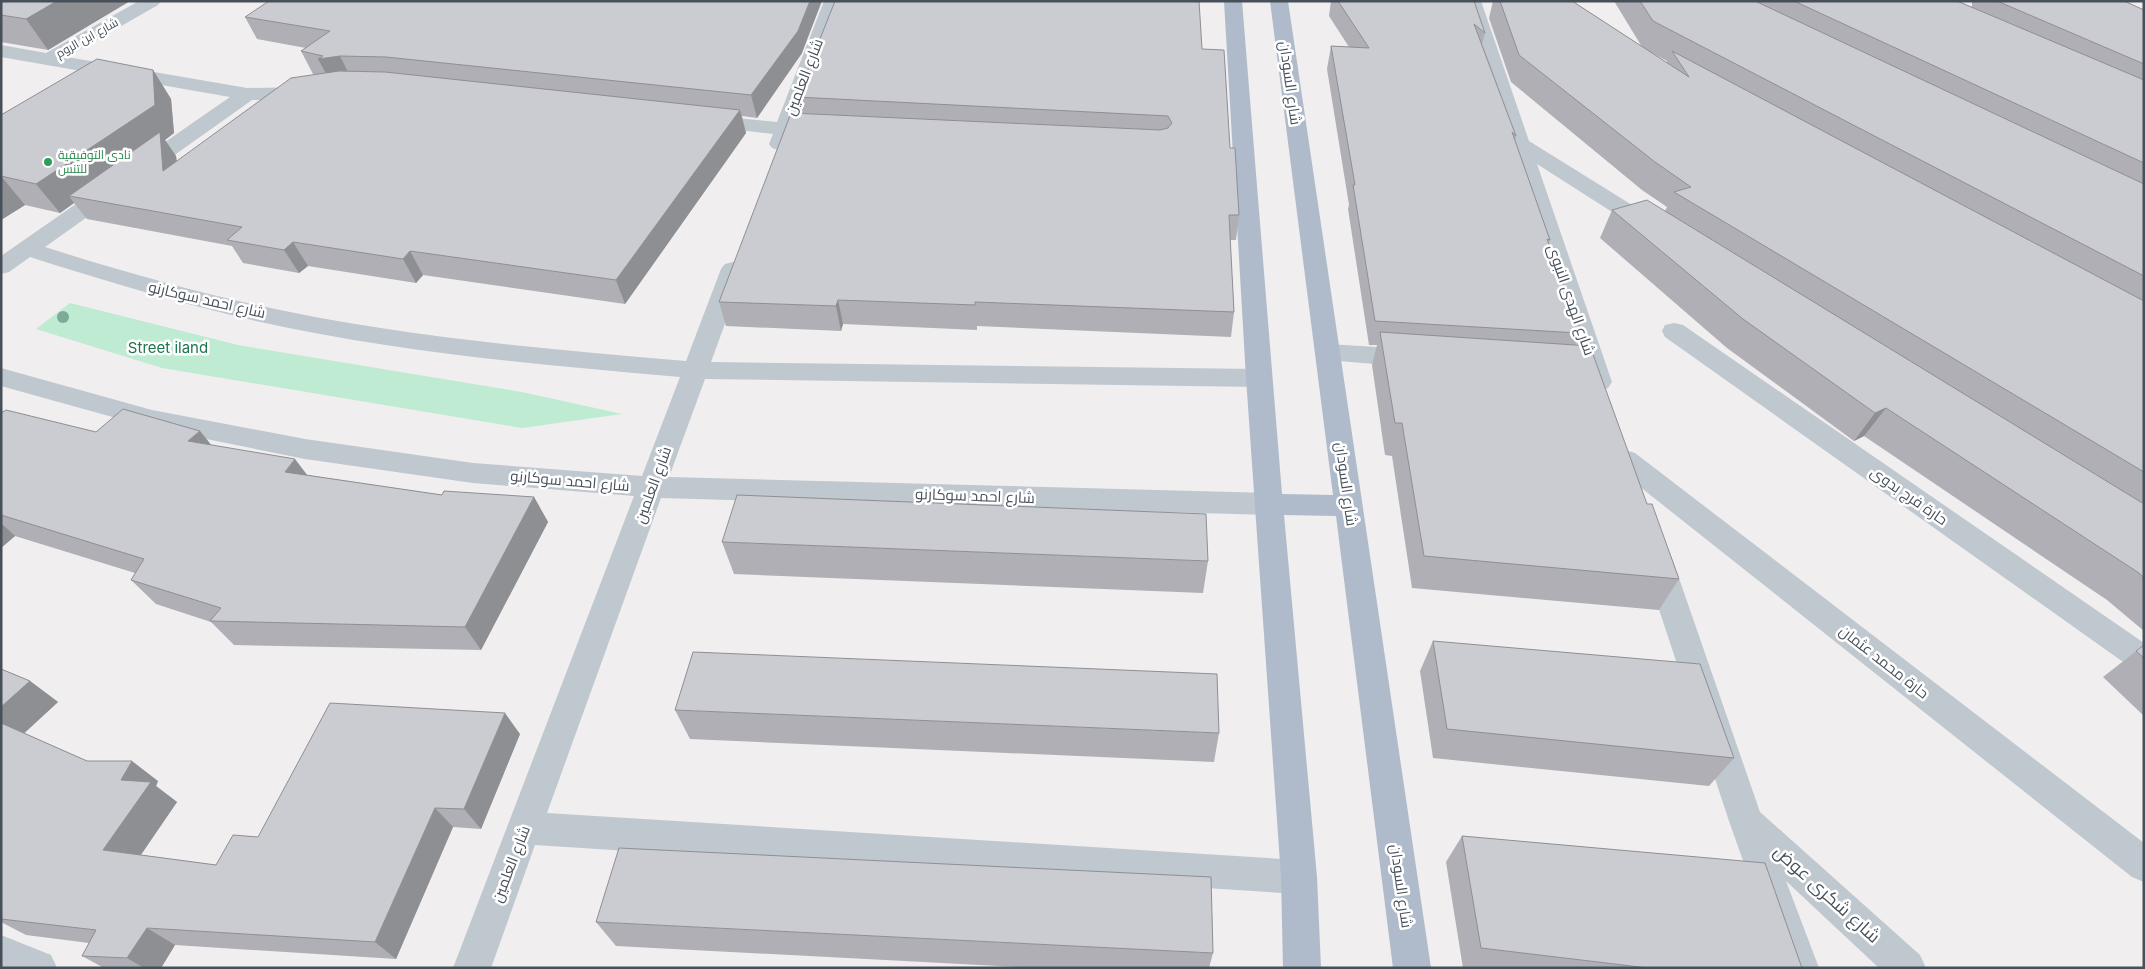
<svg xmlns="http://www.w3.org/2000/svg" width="2145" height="969" viewBox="0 0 2145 969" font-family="Inter,Cairo,sans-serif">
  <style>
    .green { fill: #bfebd3 }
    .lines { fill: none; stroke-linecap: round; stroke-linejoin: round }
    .minor { fill: #bfc7cf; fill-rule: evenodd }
    .major { fill: #afbbcb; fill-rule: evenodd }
    .tree { fill: #7cab97 }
    .wall { fill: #afafb5; fill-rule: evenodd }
    .shaded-wall { fill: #8e8f93 }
    .building { fill: #cbccd2; stroke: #8e8f93 }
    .leisure-dot { fill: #2e9e5b; stroke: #fff; stroke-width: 2 }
    .labels { text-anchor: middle; stroke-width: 5; stroke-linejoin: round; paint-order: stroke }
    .far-street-label { font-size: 12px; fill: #474f59; stroke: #fff }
    .far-leisure-label { font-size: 12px; fill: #27864d; stroke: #fff; text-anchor: start }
    .street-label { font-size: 15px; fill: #474f59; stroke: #fff }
    .park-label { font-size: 15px; fill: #1e7550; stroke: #fff }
    .near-street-label { font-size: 18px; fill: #474f59; stroke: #fff }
  </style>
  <rect width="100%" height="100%" fill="#f0eeee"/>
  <!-- green -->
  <path class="green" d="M70,303L238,345L522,392L622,414L522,428L162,368L36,329Z"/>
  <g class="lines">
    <!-- minor -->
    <g class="minor">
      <path d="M139,1H161L158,5L67,57L247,88L306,87L313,89L316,93L313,97L306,99L252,100L45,247C114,269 184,289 256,305C397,336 542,349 686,361L721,269L725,264L733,262L741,264L745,269L711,362L1259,369L1268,372L1272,378L1268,384L1259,387L705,379L669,477L1270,493L1280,496L1284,504L1280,512L1270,515L661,498L547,813L1299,860L1312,865L1317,877L1312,889L1299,894L535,845L491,968H453L634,496L473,483L305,459L152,428L1,386V368L152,410L305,439L473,463L642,476L680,377C538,365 395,352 256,321C179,303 105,281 30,257L9,272L1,274V256L230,97L1,57V45L46,53Z"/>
      <path d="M824,1H842L797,124L828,127L831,131L828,135L821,137L792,135L786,148L779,150L772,148L769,144L773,134L700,125L697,121L700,117L707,115L777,122Z"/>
      <path d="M1463,1H1481L1529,141L1661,223L1664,228L1661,233L1653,235L1645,233L1537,164L1612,382L1608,388L1599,391L1590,388L1586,382Z"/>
      <path d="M1674,323L1683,325L2144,643V673L2133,669L1665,337L1662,331L1665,325Z"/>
      <path d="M1327,344L1410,349L1419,352L1422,358L1419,364L1410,367L1327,360L1318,358L1315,352L1318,346Z"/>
      <path d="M1625,450L1635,453L2144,843V882L2132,877L1615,467L1612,460L1615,453Z"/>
      <path d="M1657,546L1667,550L1672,558L1760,812L1920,955L1926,968H1879L1786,881L1819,968H1781L1729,821L1642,558L1647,550Z"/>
      <path d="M1,935L51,955L57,968H1Z"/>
    </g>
    <!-- major -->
    <path class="major" d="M1224,1H1242L1282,494L1333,495L1270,1H1288L1431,968H1393L1336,516L1284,515L1317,877L1321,968H1283L1281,877L1246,378Z"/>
  </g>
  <!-- trees -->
  <circle class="tree" cx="63" cy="317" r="6"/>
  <!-- wall -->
  <g class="wall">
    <path d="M1,1H130L48,50L1,42Z"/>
    <path d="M1331,1H1474L1485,33L1482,44L1516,136L1515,141L1550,240L1548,244L1581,331L1575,345L1647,504L1679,579L1659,610L1412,588L1392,456L1385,455L1372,365L1377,345H1369L1348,209L1349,205L1327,69L1331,46L1349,47L1329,16Z"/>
    <path d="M1493,1H1572L1642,47L1614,1H1957L1972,7V1H1997L2144,10V631L2107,600L1864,436L1854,441L1839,430L1727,348L1600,238L1612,210L1665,211L1667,207L1642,190L1511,82L1489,18ZM1645,49L1667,61V63Z"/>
    <path d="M245,17L802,53L757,118L742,116L746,133L625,304L423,275L416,283L308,266L299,273L243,263L232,246L87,219L74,203L60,213L25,205L1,220V115L153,70L171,99L174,133L165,140L176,156L177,161L316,74H313L301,51L306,48L257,39Z"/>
    <path d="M1202,49L1230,148L1239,215L1236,240H1230L1234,312L1231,337L977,326V330L843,324L841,331L726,326L719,302L800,113L797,97Z"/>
    <path d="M1,413L96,432L200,431L211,445L307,475L442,495L534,497L548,522L481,650L234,645L211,622L156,604L131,580L135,573L15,536L1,548Z"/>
    <path d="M722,542L1208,561L1203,593L734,574Z"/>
    <path d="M1433,641L1734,758L1709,786L1433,758L1420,671Z"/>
    <path d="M2144,645V716L2103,677Z"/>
    <path d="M1,669L30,681L58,702L24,733L87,761L158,781L156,786L177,802L141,855L216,865L258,837L520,734L481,829L453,827L396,959L175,945L161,968H104L82,956L89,943L26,935L1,922Z"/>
    <path d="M675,710L1219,733L1214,762L690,739Z"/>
    <path d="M1462,836L1802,968H1463L1446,862Z"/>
    <path d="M596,922L1213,953L1209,968H1039L616,946Z"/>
  </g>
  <!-- shaded-wall -->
  <g class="shaded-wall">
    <path d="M57,1H130L48,50L26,19Z"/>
    <path d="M810,1H822L802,53L757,118L751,95Z"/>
    <path d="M340,56L351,78L330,81L318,59Z"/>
    <path d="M153,70L171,99L174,133L165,140L176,156L179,194L69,196L74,203L60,213L36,184Z"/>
    <path d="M740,110L746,133L625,304L616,280Z"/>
    <path d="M1,176L25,205L1,220Z"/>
    <path d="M293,242L308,266L299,273L284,250Z"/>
    <path d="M410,251L423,275L416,283L403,259Z"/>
    <path d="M838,300L843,324L841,331L836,306Z"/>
    <path d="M1886,408L1864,436L1854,441L1875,413Z"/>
    <path d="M200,431L220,456L188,441Z"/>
    <path d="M295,459L314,484L285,472Z"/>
    <path d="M534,497L548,522L481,650L465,627Z"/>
    <path d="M1,523L15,536L1,548Z"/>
    <path d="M30,681L58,702L18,739L1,727V707Z"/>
    <path d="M505,713L520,734L481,829L464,809Z"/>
    <path d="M132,761L158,781L156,786L177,802L131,869L103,850L121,780Z"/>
    <path d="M435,808L453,827L396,959L375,942Z"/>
    <path d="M147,928L175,945L161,968H144L127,958Z"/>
  </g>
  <!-- building -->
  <g class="building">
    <path d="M1,1H57L26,19L1,15Z"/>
    <path d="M269,1H810L798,31L751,95L386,57L340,56L318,59L323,56L301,51L330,31L245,17Z"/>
    <path d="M835,1H1199L1202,49L1224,50L1230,148H1235L1239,215H1229L1234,312L975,302V305L838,300L836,306L719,302L791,113L1160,130L1168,128L1172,123L1168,116L797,97Z"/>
    <path d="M1338,1H1474L1485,33L1474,24L1516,136L1512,132L1550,240L1547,239L1581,331H1578V333L1375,321L1353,185H1355L1331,46L1369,48Z"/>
    <path d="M1500,1H1572L1689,77L1672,51L2144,301V472L1674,192L1691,187L1655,162L1519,55Z"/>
    <path d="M1640,1H1755L2144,184V276L1653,21Z"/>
    <path d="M1794,1H1957L2144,80V163Z"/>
    <path d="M1997,1H2124L2144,10V64Z"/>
    <path d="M97,59L153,70L155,105L36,184L1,176V115Z"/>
    <path d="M339,71L385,72L740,110L616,280L410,251L403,259L293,242L284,250L227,240L242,227L69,196L160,132L163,171L291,78Z"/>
    <path d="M1647,200L2144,504V578L2139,573L1886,408L1875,413L1743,319L1612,210Z"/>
    <path d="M1380,332L1590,346L1647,504H1652L1679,579L1424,556L1402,423H1395Z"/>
    <path d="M123,409L200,431L188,441L295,459L285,472L442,495L444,491L534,497L465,627L210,621L221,608L131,580L144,559L1,515V413L6,410L96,432Z"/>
    <path d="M737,495L1206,514L1208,561L722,542Z"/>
    <path d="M1433,641L1700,664L1734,758L1447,729Z"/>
    <path d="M2144,645V658L2136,651Z"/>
    <path d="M693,652L1217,674L1219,733L675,710Z"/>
    <path d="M1,669L30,681L1,707Z"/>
    <path d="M330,703L505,713L464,809L435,808L375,942L147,928L127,958L82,956L96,930L1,919V723L87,761H132L121,780L151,782L103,850L216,865L233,835L258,837Z"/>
    <path d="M1462,836L1765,863L1802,968H1648L1481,948Z"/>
    <path d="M619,848L1211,877L1213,953L596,922Z"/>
  </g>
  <!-- markers -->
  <circle class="leisure-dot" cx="48" cy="162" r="5"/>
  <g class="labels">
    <!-- far-street labels -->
    <g class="far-street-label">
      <text transform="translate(87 38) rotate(-29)" y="4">شارع ابن الروم</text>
    </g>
    <!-- far-leisure labels -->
    <g class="far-leisure-label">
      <text x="58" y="159">نادى التوفيقية<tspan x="58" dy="14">للتنس</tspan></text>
    </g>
    <!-- street labels -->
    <g class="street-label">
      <text transform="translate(804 77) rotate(-69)" y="5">شارع العلمين</text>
      <text transform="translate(1290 83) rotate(82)" y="5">شارع السودان</text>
      <text transform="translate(207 300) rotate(13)" y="5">شارع احمد سوكارنو</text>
      <text transform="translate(1571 300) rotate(71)" y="5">شارع الهدى النبوى</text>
      <text transform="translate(570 481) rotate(5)" y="5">شارع احمد سوكارنو</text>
      <text transform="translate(1346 484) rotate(82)" y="5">شارع السودان</text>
      <text transform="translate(653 485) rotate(-70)" y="5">شارع العلمين</text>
      <text transform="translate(975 496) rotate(2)" y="5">شارع احمد سوكارنو</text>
      <text transform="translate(1909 496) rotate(35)" y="5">حارة فرج بدوى</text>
      <text transform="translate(1884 662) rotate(38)" y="5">حارة محمد عثمان</text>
      <text transform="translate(511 864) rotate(-69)" y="5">شارع العلمين</text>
      <text transform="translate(1401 886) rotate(82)" y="5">شارع السودان</text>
    </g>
    <!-- park labels -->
    <g class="park-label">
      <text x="168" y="353">Street iland</text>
    </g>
    <!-- near-street labels -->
    <g class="near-street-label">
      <text transform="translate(1827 894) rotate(42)" y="6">شارع شكرى عوض</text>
    </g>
  </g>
  <!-- border -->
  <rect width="2145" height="969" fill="none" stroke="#474f59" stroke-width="5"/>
</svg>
